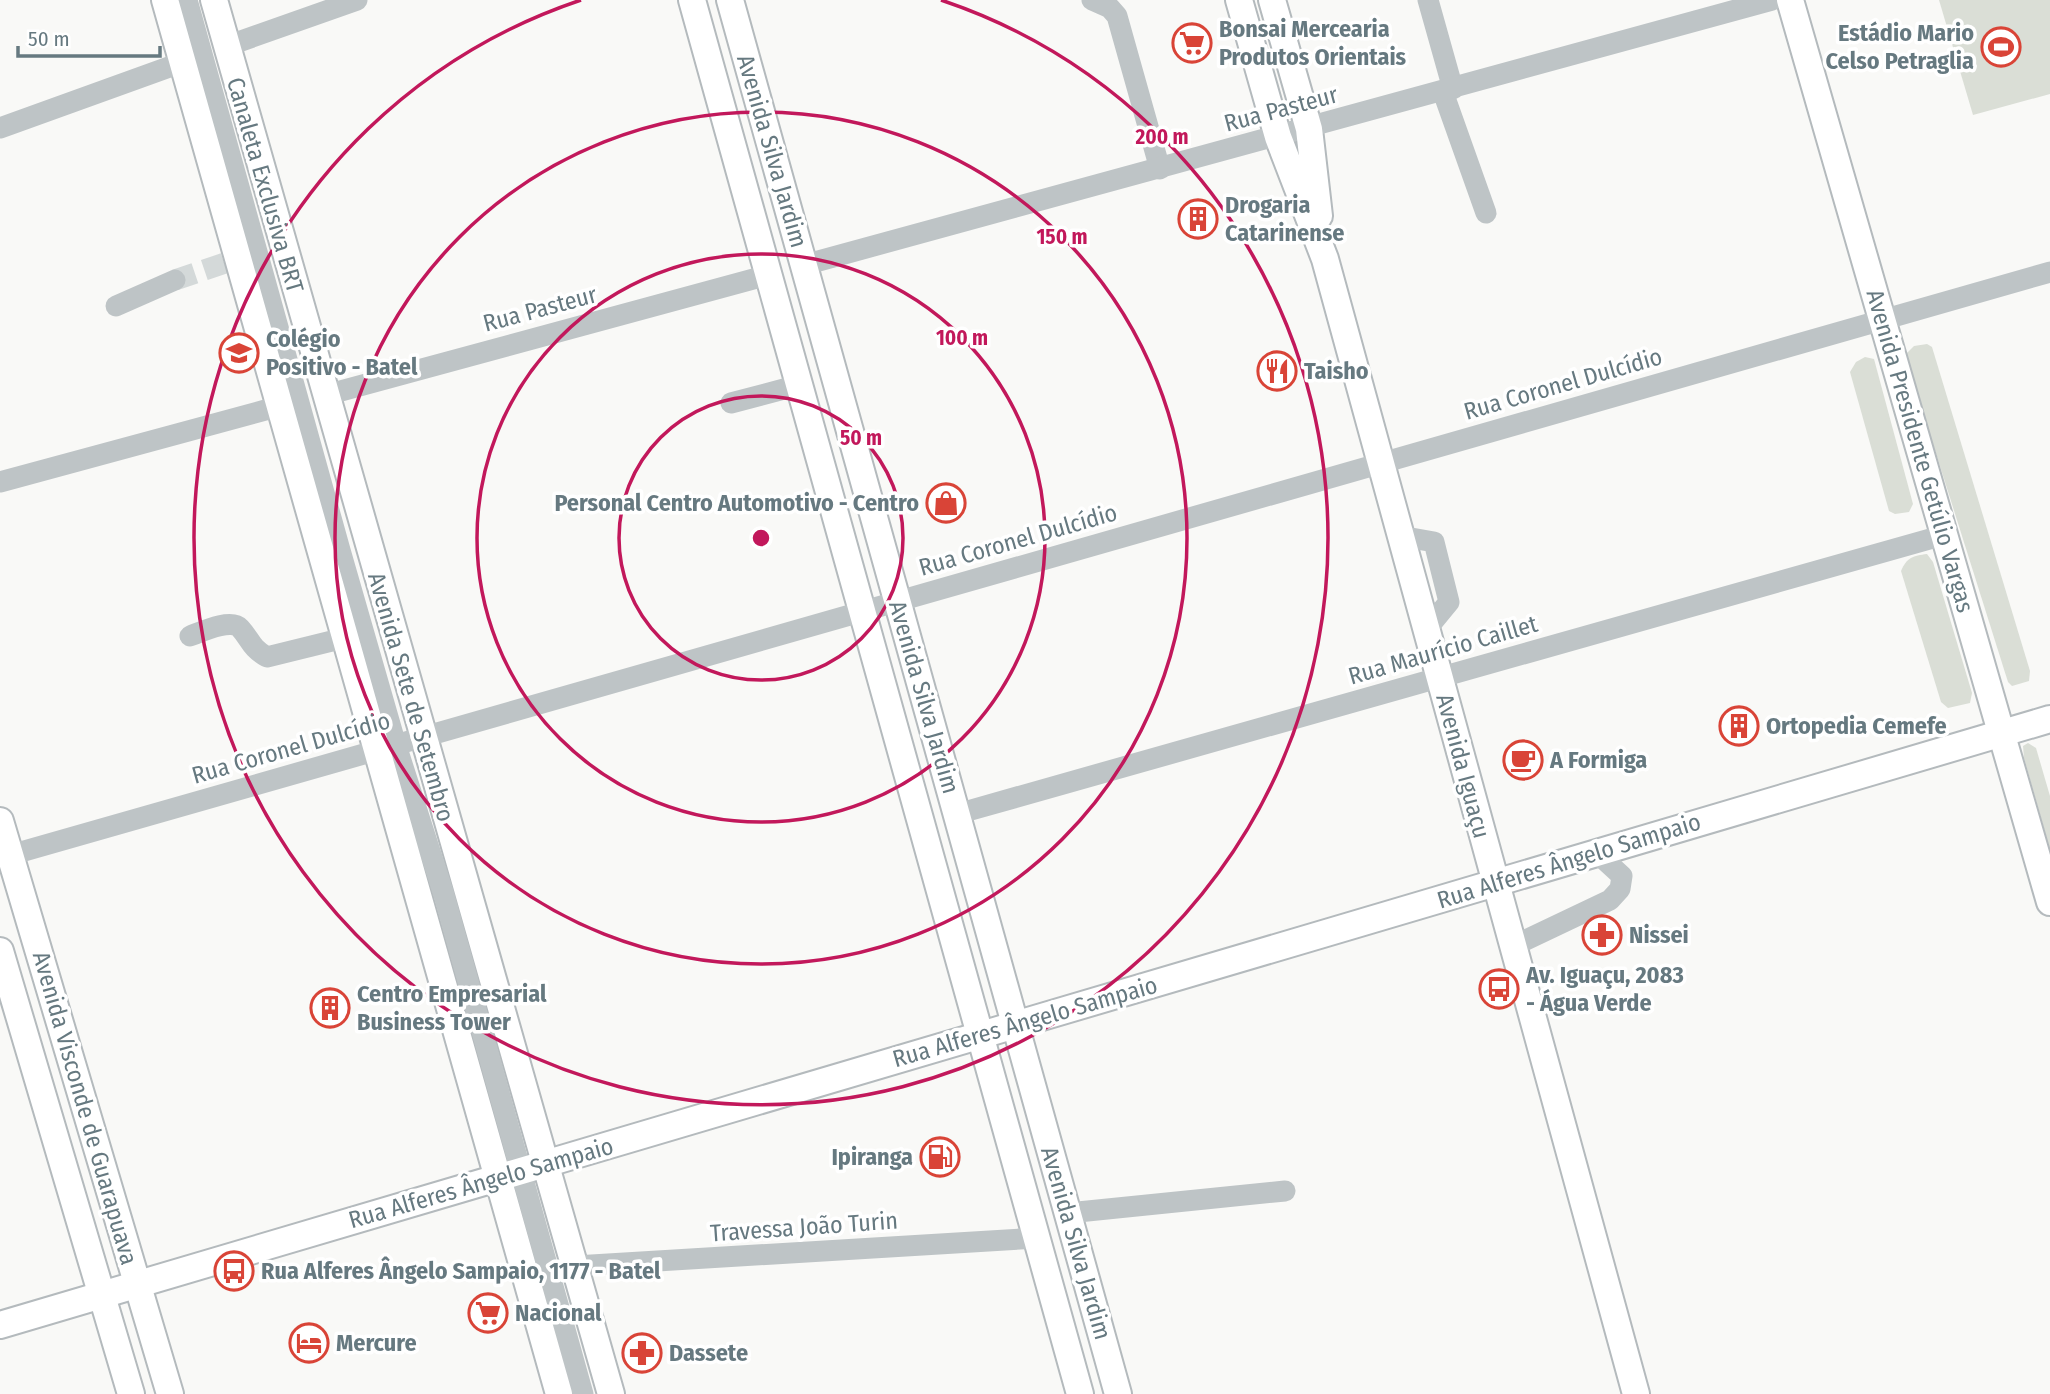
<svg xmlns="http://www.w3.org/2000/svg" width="2050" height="1394" viewBox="0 0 2050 1394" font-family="'Fira Sans Condensed',sans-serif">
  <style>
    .green { fill: #daded6 }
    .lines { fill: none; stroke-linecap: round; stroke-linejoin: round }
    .minor-tunnel { stroke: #d4d9d9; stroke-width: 21; stroke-dasharray: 21 10; stroke-linecap: butt }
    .major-casing { stroke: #b4babd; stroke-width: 30 }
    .minor { stroke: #bec4c6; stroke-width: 21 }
    .major { stroke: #fff; stroke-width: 26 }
    .ring { fill: none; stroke: #c2185b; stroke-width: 3.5 }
    .labels { text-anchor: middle; stroke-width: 7; stroke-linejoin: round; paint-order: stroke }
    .poi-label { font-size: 24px; font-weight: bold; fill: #667980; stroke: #fff; text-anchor: start }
    .street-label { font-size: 24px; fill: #667980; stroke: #fff }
    .centre { fill: #c2185b; stroke: #fff; stroke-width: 3.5 }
    .ring-label { font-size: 21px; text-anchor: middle; font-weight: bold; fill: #c2185b; stroke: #fff; stroke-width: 7; stroke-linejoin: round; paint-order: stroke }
  </style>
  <rect width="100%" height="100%" fill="#f9f9f7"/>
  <!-- green -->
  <g class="green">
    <path d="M1939,0H2050V94L1973,115Z"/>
    <path d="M1927,344L1932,347L2030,671L2029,681L2012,686L2008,682L1905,355L1914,346Z"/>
    <path d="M1865,357L1874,359L1913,504L1909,512L1895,514L1889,511L1850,372L1856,362Z"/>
    <path d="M1927,554L1933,562L1972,693L1970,703L1948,708L1941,702L1901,571C1907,557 1913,556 1927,554Z"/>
    <path d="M2028,743L2036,748L2050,796V850L2024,758L2023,746Z"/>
  </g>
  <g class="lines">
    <!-- minor-tunnel -->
    <path class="minor-tunnel" d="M175,280L225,263"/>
    <!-- major casing -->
    <g class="major-casing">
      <g id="major">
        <path d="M165,0L559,1394"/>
        <path d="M214,0L611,1394"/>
        <path d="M692,0L1080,1394"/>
        <path d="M730,0L1118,1394"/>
        <path d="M1239,0L1278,137L1325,259L1636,1394"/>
        <path d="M1272,0L1309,129L1319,216"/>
        <path d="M1790,0L2050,902"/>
        <path d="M0,821L170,1394"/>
        <path d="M0,951L131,1394"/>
        <path d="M0,1325L2050,719"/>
      </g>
    </g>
    <!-- minor -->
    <g class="minor">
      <path d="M187,0L340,550L396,745L444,895L583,1394"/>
      <path d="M1092,0L1110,8L1117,16L1160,169"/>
      <path d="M1428,0L1453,89"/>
      <path d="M227,46L357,0"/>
      <path d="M1443,92L1486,213"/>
      <path d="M0,128L183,62"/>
      <path d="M804,265L1772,0"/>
      <path d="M116,306L175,280"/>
      <path d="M326,395L768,275"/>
      <path d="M731,403L799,385"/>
      <path d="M0,482L280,406"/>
      <path d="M1400,536L1434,542L1449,602L1426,630"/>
      <path d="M190,636C201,632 231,618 240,628C251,640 250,647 267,657L344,638"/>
      <path d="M957,814L1944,535"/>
      <path d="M0,858L2050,272"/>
      <path d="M1513,946L1610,900L1620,889L1622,876L1597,853"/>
      <path d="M1068,1213L1285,1191"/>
      <path d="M575,1266L1037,1238"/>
    </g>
    <!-- major -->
    <use href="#major" class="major"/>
  </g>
  <!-- distance rings -->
  <g class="ring">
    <circle cx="761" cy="538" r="142"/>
    <circle cx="761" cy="538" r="284"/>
    <circle cx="761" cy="538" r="426"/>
    <path d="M941 0A567 567 0 1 1 581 0"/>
  </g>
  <!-- icons -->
  <defs>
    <g id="supermarket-ring" transform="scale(2.0125)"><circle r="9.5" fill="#fff" stroke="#d94437" stroke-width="1.5"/><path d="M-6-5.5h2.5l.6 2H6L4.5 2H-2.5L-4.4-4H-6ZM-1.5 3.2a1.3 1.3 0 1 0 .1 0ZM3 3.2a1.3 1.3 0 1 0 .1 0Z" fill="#d94437"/></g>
    <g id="stadium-ring" transform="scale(2.0125)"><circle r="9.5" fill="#fff" stroke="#d94437" stroke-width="1.5"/><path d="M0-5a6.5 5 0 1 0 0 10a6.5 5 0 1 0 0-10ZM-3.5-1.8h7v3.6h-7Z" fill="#d94437"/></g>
    <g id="building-ring" transform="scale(2.0125)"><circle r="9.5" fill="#fff" stroke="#d94437" stroke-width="1.5"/><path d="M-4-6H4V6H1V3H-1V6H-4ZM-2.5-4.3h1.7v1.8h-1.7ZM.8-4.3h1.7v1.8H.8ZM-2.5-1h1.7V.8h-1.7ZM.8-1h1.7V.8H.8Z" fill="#d94437"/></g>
    <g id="school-ring" transform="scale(2.0125)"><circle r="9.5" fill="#fff" stroke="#d94437" stroke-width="1.5"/><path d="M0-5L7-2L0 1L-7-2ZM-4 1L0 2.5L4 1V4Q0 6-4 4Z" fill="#d94437"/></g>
    <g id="restaurant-ring" transform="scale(2.0125)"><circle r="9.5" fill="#fff" stroke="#d94437" stroke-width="1.5"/><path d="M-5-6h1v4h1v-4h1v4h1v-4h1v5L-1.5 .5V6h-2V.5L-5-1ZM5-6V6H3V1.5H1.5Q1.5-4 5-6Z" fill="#d94437"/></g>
    <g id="shop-ring" transform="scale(2.0125)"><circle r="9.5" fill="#fff" stroke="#d94437" stroke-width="1.5"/><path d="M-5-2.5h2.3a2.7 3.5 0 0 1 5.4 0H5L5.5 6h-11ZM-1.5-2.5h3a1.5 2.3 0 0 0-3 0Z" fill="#d94437"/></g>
    <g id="cafe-ring" transform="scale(2.0125)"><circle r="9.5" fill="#fff" stroke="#d94437" stroke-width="1.5"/><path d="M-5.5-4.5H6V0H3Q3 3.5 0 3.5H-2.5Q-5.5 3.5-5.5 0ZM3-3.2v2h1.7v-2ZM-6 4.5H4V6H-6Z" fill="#d94437"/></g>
    <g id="pharmacy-ring" transform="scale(2.0125)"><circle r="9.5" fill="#fff" stroke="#d94437" stroke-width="1.5"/><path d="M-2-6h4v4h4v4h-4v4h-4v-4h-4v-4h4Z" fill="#d94437"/></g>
    <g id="bus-ring" transform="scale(2.0125)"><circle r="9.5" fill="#fff" stroke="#d94437" stroke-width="1.5"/><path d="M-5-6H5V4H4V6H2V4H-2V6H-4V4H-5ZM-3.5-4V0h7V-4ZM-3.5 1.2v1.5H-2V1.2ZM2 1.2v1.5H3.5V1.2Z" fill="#d94437"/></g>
    <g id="fuel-ring" transform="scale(2.0125)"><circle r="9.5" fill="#fff" stroke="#d94437" stroke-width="1.5"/><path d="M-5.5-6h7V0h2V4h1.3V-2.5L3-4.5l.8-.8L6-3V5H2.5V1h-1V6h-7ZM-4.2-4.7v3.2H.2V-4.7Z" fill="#d94437"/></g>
    <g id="hotel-ring" transform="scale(2.0125)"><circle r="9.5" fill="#fff" stroke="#d94437" stroke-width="1.5"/><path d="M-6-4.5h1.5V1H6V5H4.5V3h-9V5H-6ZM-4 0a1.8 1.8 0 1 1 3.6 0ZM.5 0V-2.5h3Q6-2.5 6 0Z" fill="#d94437"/></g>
  </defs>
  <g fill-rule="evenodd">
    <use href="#supermarket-ring" x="1192" y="43"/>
    <use href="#stadium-ring" x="2001" y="47"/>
    <use href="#building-ring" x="1198" y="219"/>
    <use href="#school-ring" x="239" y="353"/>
    <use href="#restaurant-ring" x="1277" y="371"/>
    <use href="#shop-ring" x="946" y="503"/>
    <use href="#building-ring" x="1739" y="726"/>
    <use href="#cafe-ring" x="1523" y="760"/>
    <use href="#pharmacy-ring" x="1602" y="935"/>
    <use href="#bus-ring" x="1499" y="989"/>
    <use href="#building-ring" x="330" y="1008"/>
    <use href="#fuel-ring" x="940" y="1157"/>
    <use href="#bus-ring" x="234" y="1271"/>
    <use href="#supermarket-ring" x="488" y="1313"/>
    <use href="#hotel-ring" x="309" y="1343"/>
    <use href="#pharmacy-ring" x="642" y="1353"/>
  </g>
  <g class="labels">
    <!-- poi labels -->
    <g class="poi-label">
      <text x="1219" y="37">Bonsai Mercearia<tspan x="1219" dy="28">Produtos Orientais</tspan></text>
      <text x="1974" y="41" text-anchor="end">Estádio Mario<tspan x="1974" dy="28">Celso Petraglia</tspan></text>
      <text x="1225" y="213">Drogaria<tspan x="1225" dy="28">Catarinense</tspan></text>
      <text x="266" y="347">Colégio<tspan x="266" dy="28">Positivo - Batel</tspan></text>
      <text x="1304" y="379">Taisho</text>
      <text x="919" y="511" text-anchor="end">Personal Centro Automotivo - Centro</text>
      <text x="1766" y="734">Ortopedia Cemefe</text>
      <text x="1550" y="768">A Formiga</text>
      <text x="1629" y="943">Nissei</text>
      <text x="1526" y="983">Av. Iguaçu, 2083<tspan x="1526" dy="28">- Água Verde</tspan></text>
      <text x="357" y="1002">Centro Empresarial<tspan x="357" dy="28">Business Tower</tspan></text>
      <text x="913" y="1165" text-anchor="end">Ipiranga</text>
      <text x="261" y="1279">Rua Alferes Ângelo Sampaio, 1177 - Batel</text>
      <text x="515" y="1321">Nacional</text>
      <text x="336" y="1351">Mercure</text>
      <text x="669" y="1361">Dassete</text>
    </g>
    <!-- street labels -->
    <g class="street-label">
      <text transform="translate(1281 109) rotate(-15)" y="8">Rua Pasteur</text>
      <text transform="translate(772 151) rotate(74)" y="8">Avenida Silva Jardim</text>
      <text transform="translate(265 185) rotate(74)" y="8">Canaleta Exclusiva BRT</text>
      <text transform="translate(540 309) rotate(-15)" y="8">Rua Pasteur</text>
      <text transform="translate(1563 384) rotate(-16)" y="8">Rua Coronel Dulcídio</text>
      <text transform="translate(1920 451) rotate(74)" y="8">Avenida Presidente Getúlio Vargas</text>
      <text transform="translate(1018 540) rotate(-16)" y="8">Rua Coronel Dulcídio</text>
      <text transform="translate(1443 650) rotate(-16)" y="8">Rua Maurício Caillet</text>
      <text transform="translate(411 697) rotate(74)" y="8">Avenida Sete de Setembro</text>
      <text transform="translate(924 697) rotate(74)" y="8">Avenida Silva Jardim</text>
      <text transform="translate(291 748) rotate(-16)" y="8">Rua Coronel Dulcídio</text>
      <text transform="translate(1463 766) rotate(75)" y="8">Avenida Iguaçu</text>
      <text transform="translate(1569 861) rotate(-17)" y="8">Rua Alferes Ângelo Sampaio</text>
      <text transform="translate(1025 1022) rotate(-16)" y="8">Rua Alferes Ângelo Sampaio</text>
      <text transform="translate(85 1108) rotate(74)" y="8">Avenida Visconde de Guarapuava</text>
      <text transform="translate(481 1183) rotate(-16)" y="8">Rua Alferes Ângelo Sampaio</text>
      <text transform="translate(804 1227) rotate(-4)" y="8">Travessa João Turin</text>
      <text transform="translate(1076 1243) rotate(74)" y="8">Avenida Silva Jardim</text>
    </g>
  </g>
  <circle cx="761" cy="538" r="10" class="centre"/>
  <g class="ring-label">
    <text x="1162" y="144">200 m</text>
    <text x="1062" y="244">150 m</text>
    <text x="962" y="345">100 m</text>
    <text x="861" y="445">50 m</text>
  </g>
  <!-- scale -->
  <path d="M18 46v10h142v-10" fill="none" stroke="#667980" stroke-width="3.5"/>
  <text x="28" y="46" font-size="21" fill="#667980" stroke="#ffffff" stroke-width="5" paint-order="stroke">50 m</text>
</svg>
